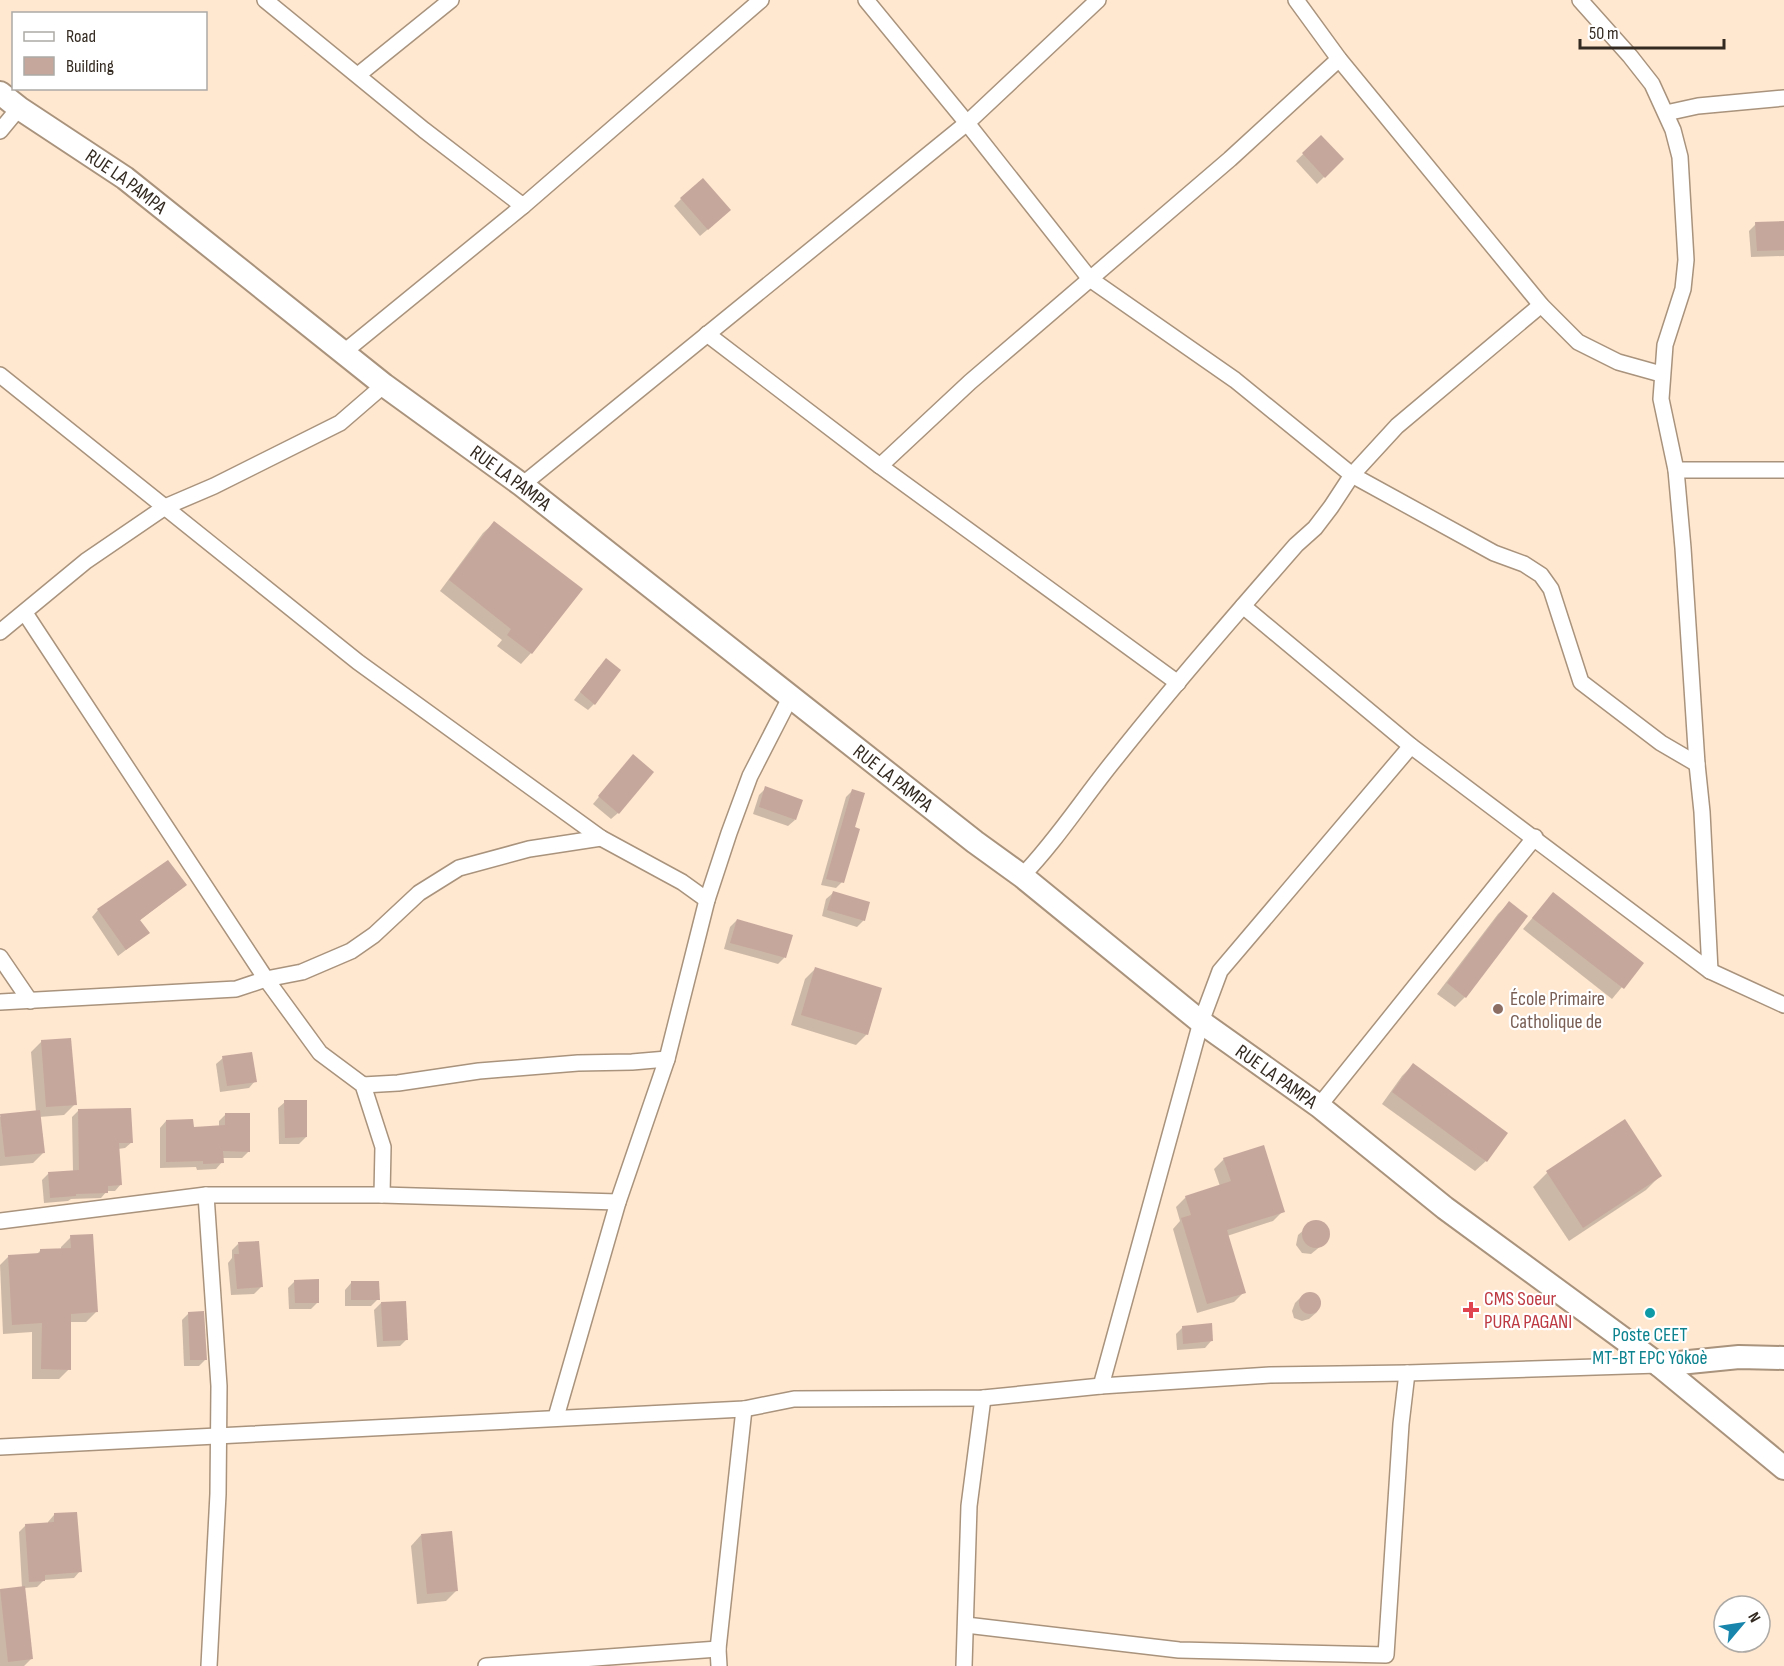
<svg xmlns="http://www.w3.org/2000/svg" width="1784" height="1666" viewBox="0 0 1784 1666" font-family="'Sofia Sans Condensed',sans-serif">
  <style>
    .shadow { fill: #0003 }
    .building { fill: #c6a79c }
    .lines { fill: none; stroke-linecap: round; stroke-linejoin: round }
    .street-casing { stroke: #a9937d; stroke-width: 18 }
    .secondary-casing { stroke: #a9937d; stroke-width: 26 }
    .street { stroke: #fff; stroke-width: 15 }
    .secondary { stroke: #fff; stroke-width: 22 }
    .education-dot { fill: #8d6e63; stroke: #fff; stroke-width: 2 }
    .health-dot { fill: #e0444e; stroke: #fff; stroke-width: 2 }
    .culture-dot { fill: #0f9aa8; stroke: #fff; stroke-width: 2 }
    .labels { text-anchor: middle; stroke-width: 4.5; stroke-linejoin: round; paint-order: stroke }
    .street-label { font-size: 20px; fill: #332a21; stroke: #fff }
    .education-label { font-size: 20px; fill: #785e54; stroke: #fff; text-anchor: start }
    .health-label { font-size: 20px; fill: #be3a42; stroke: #fff; text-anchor: start }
    .culture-label { font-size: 20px; fill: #0d838f; stroke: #fff }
  </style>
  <rect width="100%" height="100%" fill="#ffe7d0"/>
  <!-- shadow -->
  <g class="shadow">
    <path d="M1321,137L1342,159L1317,184L1296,161Z"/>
    <path d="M681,199L722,217L700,236L674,206Z"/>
    <path d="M1784,223V256L1751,257L1749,231L1756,224Z"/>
    <path d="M494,523L581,589L531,653L521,664L497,646L502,640L440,591L483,533Z"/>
    <path d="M599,667L594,704L588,710L574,700Z"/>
    <path d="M627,763L618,813L611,819L593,804Z"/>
    <path d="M766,788L795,820L788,826L753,814L759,795Z"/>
    <path d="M852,791L853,828L842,882L836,888L821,885L846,797Z"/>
    <path d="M185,885L139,921L148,933L118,956L92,917L98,910Z"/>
    <path d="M833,893L864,920L857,927L822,916L826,899Z"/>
    <path d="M1553,894L1642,963L1612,999L1523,929Z"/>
    <path d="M1509,903L1465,997L1455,1007L1437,994L1498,914Z"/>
    <path d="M737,920L791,936L784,958L778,964L724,949L730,927Z"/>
    <path d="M815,969L867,1034L856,1045L791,1025L805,979Z"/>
    <path d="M42,1041L75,1104L64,1115L39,1117L43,1153L33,1163L0,1166V1117L36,1112L31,1052Z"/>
    <path d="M223,1058L255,1081L249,1088L220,1092L216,1064Z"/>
    <path d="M1413,1065L1486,1161L1475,1171L1382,1104L1402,1076Z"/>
    <path d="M285,1102L306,1137L299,1144H279L278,1108Z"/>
    <path d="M78,1111L132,1142L125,1148L118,1149L121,1184L115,1191H107L101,1198L71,1199L68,1201L44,1203L42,1180L48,1174L73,1172L72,1117Z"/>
    <path d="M226,1114L249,1151L242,1158H222V1162L216,1169L197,1170L196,1167L160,1168V1128L166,1121L192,1129L219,1127V1121Z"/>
    <path d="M1624,1121L1660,1176L1646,1190L1569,1241L1533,1187L1547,1173Z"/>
    <path d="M1224,1159L1283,1211L1273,1221L1227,1236L1244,1292L1234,1302L1197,1313L1173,1229L1180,1221L1176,1207L1186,1197L1220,1186L1214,1169Z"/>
    <path d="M1313,1222L1323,1223L1329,1231L1327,1241L1311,1254L1302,1253L1296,1245L1298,1235Z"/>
    <path d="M71,1237L96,1312L86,1322H70L69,1369L59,1379H32V1332L3,1334L0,1265L8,1257L36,1255L40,1251L61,1250V1247Z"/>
    <path d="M238,1244L261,1287L254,1294L231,1295L228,1263L232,1258V1250Z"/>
    <path d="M295,1281L318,1302L311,1309H289L288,1288Z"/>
    <path d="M351,1283L378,1299L371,1306H345V1290Z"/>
    <path d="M1310,1293L1318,1296L1320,1304L1317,1312L1309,1319L1302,1321L1294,1318L1292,1311L1295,1303L1302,1296Z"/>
    <path d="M381,1303L407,1339L400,1346L377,1347L374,1310Z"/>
    <path d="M189,1313L206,1359L199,1366H184L182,1320Z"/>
    <path d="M1183,1327L1211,1341L1205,1348L1177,1350L1176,1334Z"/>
    <path d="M54,1515L80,1571L74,1578L44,1580L37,1587L24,1588L31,1659L24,1666H0V1590L22,1588L19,1532L26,1525L48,1524V1522Z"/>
    <path d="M421,1535L456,1591L446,1601L417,1604L411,1546Z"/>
  </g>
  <!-- building -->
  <g class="building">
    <path d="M1321,135L1344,159L1325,178L1302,153Z"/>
    <path d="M703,178L731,210L708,230L680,198Z"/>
    <path d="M1784,221V250L1757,251L1755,222Z"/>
    <path d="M494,521L583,589L532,654L507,635L511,629L449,580Z"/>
    <path d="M606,658L621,670L595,705L580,692Z"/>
    <path d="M633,754L654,772L619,814L598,796Z"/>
    <path d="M765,786L803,800L796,820L759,807Z"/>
    <path d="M852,789L865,793L855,827L860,829L844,883L826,879Z"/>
    <path d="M168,860L187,885L140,920L150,933L126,950L97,909Z"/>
    <path d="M833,891L870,902L865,921L827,910Z"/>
    <path d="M1553,892L1644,963L1624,989L1532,918Z"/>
    <path d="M1509,901L1528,916L1466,998L1447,983Z"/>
    <path d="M737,919L793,935L786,958L730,943Z"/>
    <path d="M815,967L882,988L868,1035L801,1015Z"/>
    <path d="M71,1038L77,1105L46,1107L41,1040Z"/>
    <path d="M252,1052L257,1082L227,1086L222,1056Z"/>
    <path d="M1413,1063L1508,1133L1487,1162L1392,1092Z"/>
    <path d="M284,1100H307V1137L285,1138Z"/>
    <path d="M131,1108L133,1143H119L122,1185L108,1186V1193L76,1194V1196L50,1198L48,1172L79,1170L78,1109Z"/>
    <path d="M40,1110L45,1153L5,1157L0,1114Z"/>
    <path d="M225,1113H250V1152L223,1151L224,1163L203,1164V1161L166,1162V1120L193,1119L194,1127L225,1125Z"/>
    <path d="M1625,1119L1662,1176L1583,1228L1546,1171Z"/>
    <path d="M1264,1145L1285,1212L1227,1230L1246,1293L1207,1304L1181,1218L1191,1215L1185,1196L1231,1181L1223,1158Z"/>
    <circle cx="1316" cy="1234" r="14"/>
    <path d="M93,1234L98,1312L71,1314V1370L41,1369L42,1323L12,1325L8,1255L40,1253V1249L71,1248L70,1235Z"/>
    <path d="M259,1241L263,1287L237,1289L234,1254H239L238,1242Z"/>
    <path d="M319,1279V1303H295L294,1280Z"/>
    <path d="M351,1281H379L380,1300H351Z"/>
    <circle cx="1310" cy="1303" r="11"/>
    <path d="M406,1301L408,1340L383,1341L381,1302Z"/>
    <path d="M204,1311L207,1360H190L188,1312Z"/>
    <path d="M1212,1323L1213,1341L1183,1344L1182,1326Z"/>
    <path d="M77,1512L82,1572L45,1575V1581L29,1582L25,1524L54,1522V1513Z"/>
    <path d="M452,1531L458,1591L427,1594L421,1534Z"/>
    <path d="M25,1586L33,1659L8,1662L0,1589Z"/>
  </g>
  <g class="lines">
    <!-- street casing -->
    <g class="street-casing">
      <g id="street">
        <path d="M265,0L424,130L523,206L761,0"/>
        <path d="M866,0L967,123L1090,279L1235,380L1352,475L1494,553L1524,564L1541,575L1551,589L1581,682L1661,743L1697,764"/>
        <path d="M1296,0L1339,59L1541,305L1578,342L1618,362L1661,374"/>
        <path d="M1580,0L1630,56L1652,84L1673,130L1680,157L1686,260L1683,289L1665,345L1661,399L1676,470L1683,548L1697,764L1702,812L1710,971"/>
        <path d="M358,75L451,0"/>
        <path d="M1666,113L1698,106L1784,98"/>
        <path d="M0,131L19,108"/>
        <path d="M707,334L880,466L1178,683"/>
        <path d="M344,352L523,206"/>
        <path d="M0,375L358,662L601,838L682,882L707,900"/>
        <path d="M880,466L970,382L1230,159L1339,59"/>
        <path d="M1676,470H1784"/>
        <path d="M522,485L967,123L1098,0"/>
        <path d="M1243,606L1411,746L1710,971L1784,1005"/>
        <path d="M25,613L266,979L320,1053L363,1085L383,1147L382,1195H206"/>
        <path d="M0,632L86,561L165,507L214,486L340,423L384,385"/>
        <path d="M1022,876C1057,840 1084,797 1116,758C1174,685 1235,615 1296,545L1315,528L1331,507L1352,475L1397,426L1541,305"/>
        <path d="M0,957L30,1001"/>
        <path d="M0,1002L236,989L266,979L302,972L351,951L374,935L419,893L459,868L529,849L601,838"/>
        <path d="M363,1085L398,1083L479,1071L578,1063L632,1062L667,1059"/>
        <path d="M1319,1106L1535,837"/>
        <path d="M382,1195L618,1202"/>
        <path d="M0,1221L206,1195L219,1386L218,1494L209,1666"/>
        <path d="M1101,1386L1201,1022L1220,971L1411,746"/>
        <path d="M556,1417L618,1202L667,1059L707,900L729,833L750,776L791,696"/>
        <path d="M0,1447L744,1409L794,1399L983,1398L1101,1386L1270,1375L1407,1373L1659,1365"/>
        <path d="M966,1625L1179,1650L1386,1655L1401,1424L1407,1373"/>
        <path d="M486,1666L718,1649"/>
        <path d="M719,1666L718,1649L744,1409"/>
        <path d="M964,1666L969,1506L983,1398"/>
      </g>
    </g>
    <!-- secondary casing -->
    <g class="secondary-casing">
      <g id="secondary">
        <path id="s1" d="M0,93L19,108L125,178L384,385L522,485L975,842L1022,876L1201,1022L1319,1106L1445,1208L1659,1365L1784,1468"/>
        <path d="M1659,1365L1739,1357L1784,1358"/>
      </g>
    </g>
    <!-- street -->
    <use href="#street" class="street"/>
    <!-- secondary -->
    <use href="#secondary" class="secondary"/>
  </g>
  <!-- markers -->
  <circle class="education-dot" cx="1498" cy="1009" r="6"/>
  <path class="health-dot" d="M1468 1301h6v6h6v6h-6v6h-6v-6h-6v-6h6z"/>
  <circle class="culture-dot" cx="1650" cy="1313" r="6"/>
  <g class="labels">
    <!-- street labels -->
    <g class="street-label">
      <text dy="7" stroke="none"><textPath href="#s1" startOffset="154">RUE LA PAMPA</textPath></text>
      <text dy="7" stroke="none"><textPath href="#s1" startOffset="640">RUE LA PAMPA</textPath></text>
      <text dy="7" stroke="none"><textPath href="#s1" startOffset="1126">RUE LA PAMPA</textPath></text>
      <text dy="7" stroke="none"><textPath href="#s1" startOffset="1612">RUE LA PAMPA</textPath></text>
    </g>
    <!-- education labels -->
    <g class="education-label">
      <text x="1510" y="1005">École Primaire<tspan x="1510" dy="23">Catholique de</tspan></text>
    </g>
    <!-- health labels -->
    <g class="health-label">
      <text x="1484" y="1305">CMS Soeur<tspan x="1484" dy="23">PURA PAGANI</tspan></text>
    </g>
    <!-- culture labels -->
    <g class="culture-label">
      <text x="1650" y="1341">Poste CEET<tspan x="1650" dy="23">MT-BT EPC Yokoè</tspan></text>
    </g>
  </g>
  <!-- legend -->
  <rect x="12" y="12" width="195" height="78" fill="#ffffff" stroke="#adaaa6" stroke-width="1.5"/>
  <rect x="24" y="32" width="30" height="9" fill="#ffffff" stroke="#adaaa6" stroke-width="1.5"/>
  <text x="66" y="42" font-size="18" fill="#332a21">Road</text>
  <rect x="24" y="57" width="30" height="18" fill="#c6a79c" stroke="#adaaa6" stroke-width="1.5"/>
  <text x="66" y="72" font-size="18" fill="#332a21">Building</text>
  <!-- north arrow -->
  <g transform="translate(1742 1624) rotate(61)"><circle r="28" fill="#ffffff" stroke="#adaaa6" stroke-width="1.5"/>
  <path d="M0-4.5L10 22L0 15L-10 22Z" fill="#1785ac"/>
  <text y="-9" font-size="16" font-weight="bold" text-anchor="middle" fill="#332a21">N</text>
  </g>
  <!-- scale -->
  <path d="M1580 39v9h144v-9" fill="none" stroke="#332a21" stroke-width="3"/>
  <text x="1589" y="39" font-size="18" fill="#332a21" stroke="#ffffff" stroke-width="4.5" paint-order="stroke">50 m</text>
</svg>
